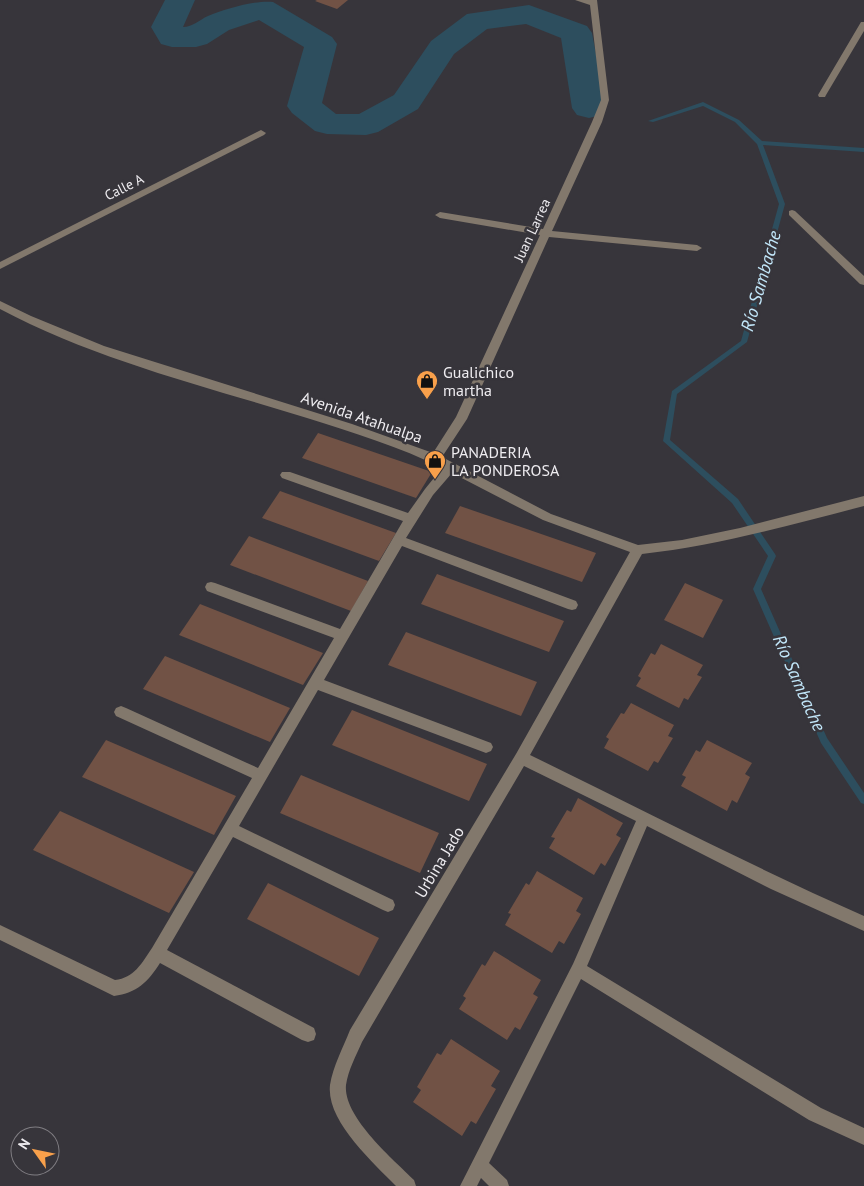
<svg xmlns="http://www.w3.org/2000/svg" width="864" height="1186" viewBox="0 0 864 1186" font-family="'PT Sans',sans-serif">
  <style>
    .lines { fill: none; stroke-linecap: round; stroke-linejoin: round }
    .stream { fill: #2d4e5e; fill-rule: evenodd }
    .river { fill: #2d4e5e; fill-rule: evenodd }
    .building { fill: #715245 }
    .minor { fill: #82786c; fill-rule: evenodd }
    .labels { text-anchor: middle; stroke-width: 5; stroke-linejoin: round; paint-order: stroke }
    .far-street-label { font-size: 14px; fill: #eeecf0; stroke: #37353b }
    .poi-label { font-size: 16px; fill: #eeecf0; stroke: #37353b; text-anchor: start }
    .street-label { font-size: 16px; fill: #eeecf0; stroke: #37353b }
    .water-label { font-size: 18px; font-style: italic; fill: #c2e7fa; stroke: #37353b }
  </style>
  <rect width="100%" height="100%" fill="#37353b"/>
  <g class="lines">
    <!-- stream -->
    <path class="stream" d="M703,102L739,120L762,141L864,148V152L763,145L785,204L747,342L677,394L670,440L738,499L775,554L776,556L761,589L827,738L864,793V804L861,803L821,743L753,589L768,556L732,503L663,441L672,391L741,341L779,204L757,144L735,122L703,106L653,122L648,121Z"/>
    <!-- river -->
    <path class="river" d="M165,0H195L183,27C193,27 199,20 208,16C225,9 255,0 273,2L332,37L337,44L322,103L336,114H359L394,95L431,41L467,14L529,5L587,26L592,33L606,108L601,115L589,118L577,115L572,108L561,38L526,24L487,29L454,54L418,109L378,132L366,135L327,134L315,131L292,113L287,106L304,47L259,20L229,30L207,44L196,47H172L161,44L151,27Z"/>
  </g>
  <!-- building -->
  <g class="building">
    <path d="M317,0H348L337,9L315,1Z"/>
    <path d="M318,433L432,472L416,498L302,458Z"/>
    <path d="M280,491L396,533L379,561L262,518Z"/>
    <path d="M460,506L596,553L582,582L445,533Z"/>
    <path d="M249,536L368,581L351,611L230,565Z"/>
    <path d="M437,574L564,621L549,652L421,604Z"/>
    <path d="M685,583L723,600L703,638L664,620Z"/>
    <path d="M200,604L323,653L303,685L179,635Z"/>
    <path d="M406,632L537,682L521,716L388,665Z"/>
    <path d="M661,644L703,665L697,675L702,677L688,700L684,698L679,708L636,686L641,678L638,676L651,653L655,655Z"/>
    <path d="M165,656L290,708L270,742L143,689Z"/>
    <path d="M631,703L674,725L668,736L673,738L658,763L654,761L648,771L604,748L609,739L606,737L621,713L624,714Z"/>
    <path d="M352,710L487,764L469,801L332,745Z"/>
    <path d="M106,740L236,796L214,835L82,777Z"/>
    <path d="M707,740L752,763L745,774L750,777L737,803L732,800L727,811L681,786L686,777L682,775L696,750L700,752Z"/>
    <path d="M301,775L439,833L420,873L280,813Z"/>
    <path d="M578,798L623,823L616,835L621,838L605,866L601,863L594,875L549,848L555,838L551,837L567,810L571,812Z"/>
    <path d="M60,811L194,872L169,913L33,850Z"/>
    <path d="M537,871L583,898L576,911L581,914L564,944L559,941L552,953L505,925L511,914L508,913L526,883L529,885Z"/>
    <path d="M268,883L379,938L359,976L247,919Z"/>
    <path d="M494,951L541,980L533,994L538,997L520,1030L515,1027L507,1040L459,1009L466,998L463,996L482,964L485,966Z"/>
    <path d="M451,1039L500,1071L491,1086L496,1089L476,1124L471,1121L462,1136L413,1102L421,1090L417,1087L437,1053L441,1055Z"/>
  </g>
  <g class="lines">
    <!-- minor -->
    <g class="minor">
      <path d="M575,0H597L609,100L602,122L552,231L697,245L702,248L697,251L549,237L467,419L442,457L551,514L638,545L682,540L740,528L864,496V506C790,525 717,546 642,554L530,755C641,809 751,866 864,916V931L771,889L647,826L587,966L821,1108L864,1128V1145L809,1120L581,979L489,1163L507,1180L509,1186H489L481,1178L477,1186H460L573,964L636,821L524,766L362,1042C356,1056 348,1070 346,1085C343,1117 393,1159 414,1180L416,1186H396C373,1162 326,1121 330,1085C333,1066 343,1048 350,1030L516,754L630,552L543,520L452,473L433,495L406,538L576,601L578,605L576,609L572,610L568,609L402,546L324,680L491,743L493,747L491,751L486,753L318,690L239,826L393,900L395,905L393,910L388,912L383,910L233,837L167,950L314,1028L316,1034L314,1040L308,1042L302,1040L160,963C148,982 137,993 114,996L0,940V925L115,980C134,978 142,963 152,948L252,778L116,716L114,712L116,708L121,706L126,708L258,768L334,638L207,591L205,587L207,583L211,582L215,583L340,629L403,521L282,478L280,475L282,472H290L408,513L425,489L442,468C401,447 351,432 307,418C204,386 96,360 0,309V301L31,316L104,346L352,424L433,453L456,417L540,235L440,218L435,215L440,212L543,229L592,122L601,100L590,5Z"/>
      <path d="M861,22H864V31L826,95L825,97H819L818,95Z"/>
      <path d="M261,130L266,133L264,135L0,269V262Z"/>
      <path d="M792,210L795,211L864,276V285L860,284L789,215V211Z"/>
    </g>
  </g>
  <!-- icons -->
  <defs>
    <g id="shop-pin" transform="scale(1.125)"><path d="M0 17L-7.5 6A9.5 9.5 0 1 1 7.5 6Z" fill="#f8a04b" stroke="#37353b"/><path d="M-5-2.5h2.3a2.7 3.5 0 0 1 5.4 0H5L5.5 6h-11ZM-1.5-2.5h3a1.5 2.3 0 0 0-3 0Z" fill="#111"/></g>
  </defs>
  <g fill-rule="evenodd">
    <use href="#shop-pin" x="427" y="381"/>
    <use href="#shop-pin" x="435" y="461"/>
  </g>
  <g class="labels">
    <!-- far-street labels -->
    <g class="far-street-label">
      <text transform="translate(124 187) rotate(-27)" y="5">Calle A</text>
      <text transform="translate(532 230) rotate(-65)" y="5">Juan Larrea</text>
    </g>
    <!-- poi labels -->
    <g class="poi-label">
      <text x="443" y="378">Gualichico<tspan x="443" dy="18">martha</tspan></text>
      <text x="451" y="458">PANADERIA<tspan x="451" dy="18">LA PONDEROSA</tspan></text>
    </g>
    <!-- street labels -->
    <g class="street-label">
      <text transform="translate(362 417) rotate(19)" y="6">Avenida Atahualpa</text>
      <text transform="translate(439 862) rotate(-59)" y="6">Urbina Jado</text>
    </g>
    <!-- water labels -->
    <g class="water-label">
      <text transform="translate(761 281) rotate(-74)" y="6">Río Sambache</text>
      <text transform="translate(799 683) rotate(66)" y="6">Río Sambache</text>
    </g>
  </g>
  <!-- north arrow -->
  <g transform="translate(35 1151) rotate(303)"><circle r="24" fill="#37353b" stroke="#807e83"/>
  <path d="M0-4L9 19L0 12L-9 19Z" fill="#f8a04b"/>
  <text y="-8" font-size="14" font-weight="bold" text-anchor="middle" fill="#eeecf0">N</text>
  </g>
</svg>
